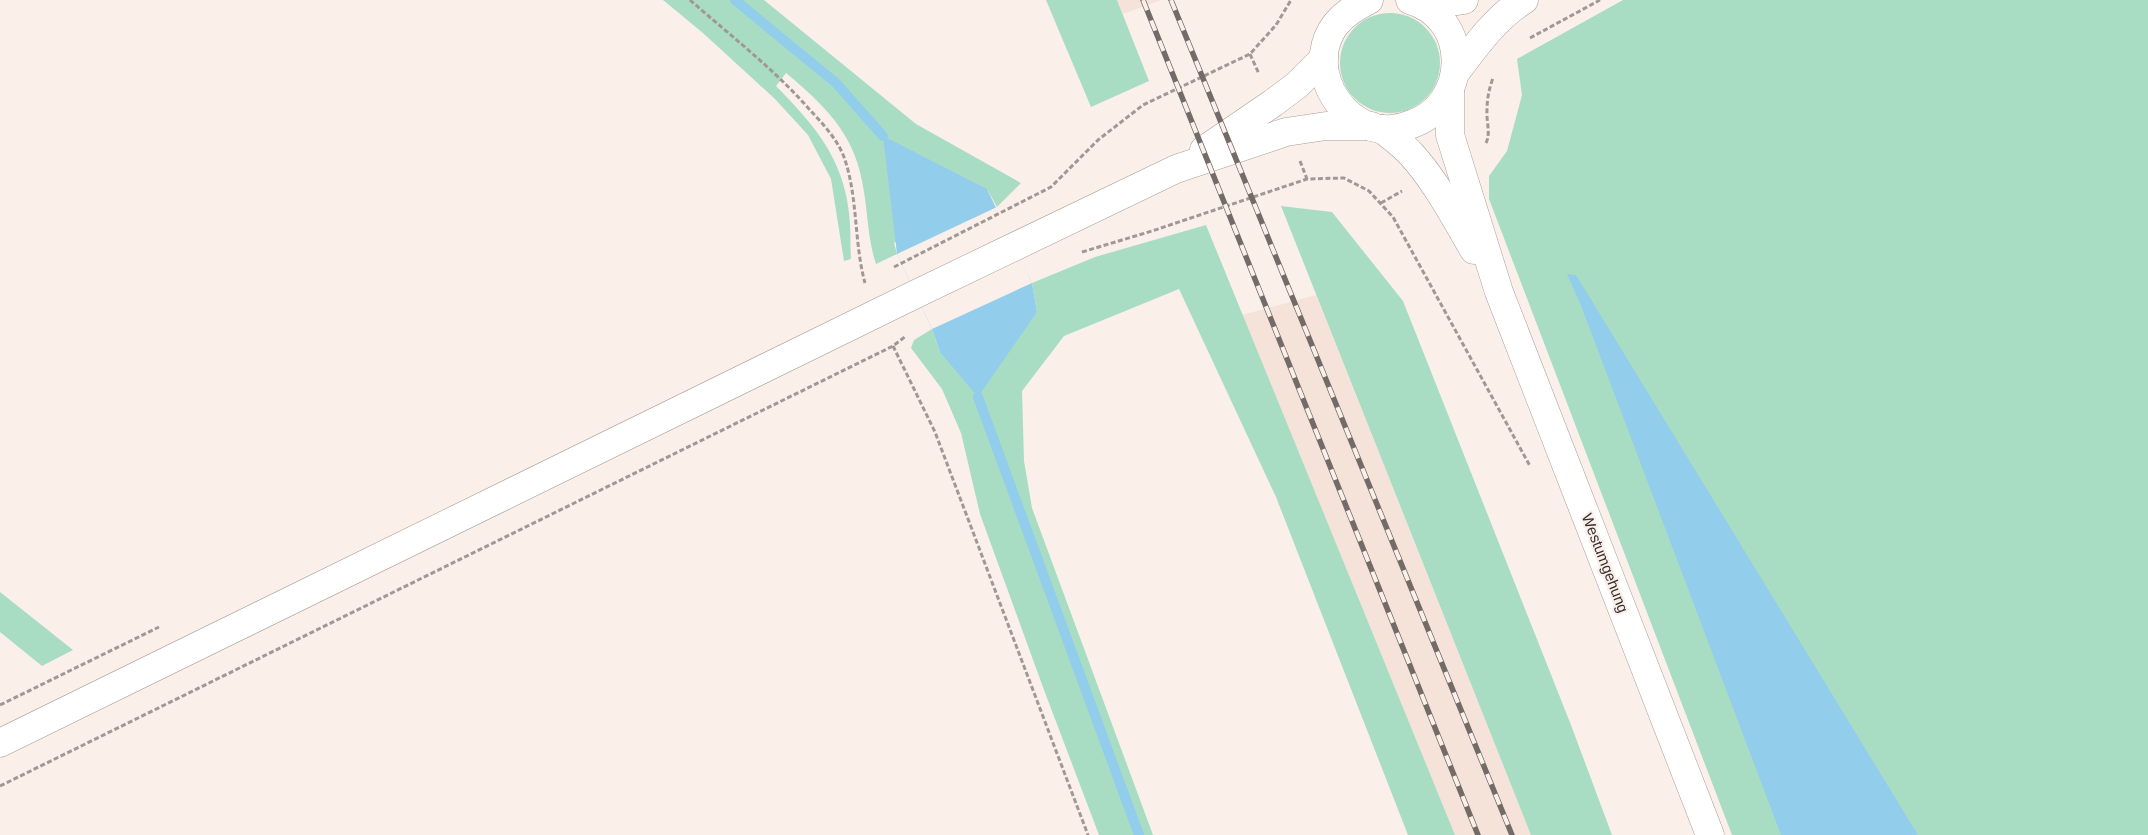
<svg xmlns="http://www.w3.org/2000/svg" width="2148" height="835" viewBox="0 0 2148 835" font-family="Arial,sans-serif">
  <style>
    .built { fill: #f5e2d8 }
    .green { fill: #a8ddc4 }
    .water { fill: #92cdec }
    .pier { fill: #fbefea }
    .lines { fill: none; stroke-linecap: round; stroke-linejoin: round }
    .stream { stroke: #92cdec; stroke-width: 10 }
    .secondary-casing { stroke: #a89e98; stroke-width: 29 }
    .primary-casing { stroke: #a89e98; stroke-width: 29 }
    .path { stroke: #a19894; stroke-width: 3; stroke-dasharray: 5 2.5; stroke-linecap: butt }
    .secondary { stroke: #fff; stroke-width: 28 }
    .primary { stroke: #fff; stroke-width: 28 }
    .rail-casing { stroke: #726b68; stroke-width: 5.5 }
    .rail { stroke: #fbefea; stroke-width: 4; stroke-dasharray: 11; stroke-linecap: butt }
    .labels { text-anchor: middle; stroke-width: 4.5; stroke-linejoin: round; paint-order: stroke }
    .street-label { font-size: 15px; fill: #332e2c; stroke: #fbefea }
  </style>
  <rect width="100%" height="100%" fill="#fbefea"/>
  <!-- built -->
  <g class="built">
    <path d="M1117,0H1161L1123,14Z"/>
    <path d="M1316,295L1531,835H1455L1242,315Z"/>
  </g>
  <!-- green -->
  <g class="green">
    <path d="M663,0H764L916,124L1021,183L997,207L987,189L894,243L897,254L876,264C867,237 868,209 862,181C853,132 823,104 786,73L776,86C813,124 843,157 849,213C851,228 850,244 851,259L844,261L831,179L808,135L775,99L703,33Z"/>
    <path d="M1046,0H1117L1149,81L1091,107Z"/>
    <path d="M1623,0H2148V835H1732L1489,199V176L1507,151L1522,95L1517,59Z"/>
    <circle cx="1390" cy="63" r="50"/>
    <path d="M1281,206L1332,212L1403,301L1571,725L1612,835H1531Z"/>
    <path d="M1206,225L1455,835H1408L1276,497L1179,289L1064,336L1022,391L1024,461L1032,508L1153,835H1099L1044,690L980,514L961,433L942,389L911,348L914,340L932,329L940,352L1037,312L1032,283L1095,257Z"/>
    <path d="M0,592L73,650L42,666L0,632Z"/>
  </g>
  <!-- water -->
  <g class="water">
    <path d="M883,136L987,189L1032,283L1037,312L978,397L940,352L932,329L897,254Z"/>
    <path d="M1567,274L1576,275L1918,835H1781L1580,303Z"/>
  </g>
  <!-- pier -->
  <path class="pier" d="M997,207L1032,283L932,329L897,254Z"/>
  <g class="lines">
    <!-- stream -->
    <g class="stream">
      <path d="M735,0L836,83L883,136"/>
      <path d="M978,397L1139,835"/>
    </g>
    <!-- secondary casing -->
    <g class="secondary-casing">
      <g id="secondary">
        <path d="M1424,6L1464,0"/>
        <path d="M1456,72C1475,47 1496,17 1524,0"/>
      </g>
    </g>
    <!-- primary casing -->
    <g class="primary-casing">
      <g id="primary">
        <path d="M1369,0C1356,7 1345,13 1336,24C1308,60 1331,113 1371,127C1384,131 1400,129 1412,124C1470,103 1471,18 1410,0"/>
        <path d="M1450,91V135L1499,292L1710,835"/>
        <path d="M1382,129C1392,137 1403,145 1412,155C1437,183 1455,218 1474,250"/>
        <path d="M1204,150L1273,103L1297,85L1324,58"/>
        <path d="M0,743L916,294L1176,169L1286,132L1326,126H1371"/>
      </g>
    </g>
    <!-- path -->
    <g class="path">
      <path d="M690,0C731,36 774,69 810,110C823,124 839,141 845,160C858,199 854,243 865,283"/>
      <path d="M1530,38L1600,0"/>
      <path d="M1250,54L1259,74"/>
      <path d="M1486,143C1491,133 1486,121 1487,110C1487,99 1489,89 1493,78"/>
      <path d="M1300,161L1307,179"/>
      <path d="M1381,203L1402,191"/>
      <path d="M1082,252L1152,231L1307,179L1344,178L1369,191L1393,217L1530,466"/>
      <path d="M894,267L1051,187L1098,140L1143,105L1250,54L1276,25L1291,0"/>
      <path d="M893,346L935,432L1088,835"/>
      <path d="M0,705L159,627"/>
      <path d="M0,786L893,346L906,336"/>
    </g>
    <!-- secondary -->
    <use href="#secondary" class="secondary"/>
    <!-- primary -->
    <use href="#primary" class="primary"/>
    <!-- rail casing -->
    <g class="rail-casing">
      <g id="rail">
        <path d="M1143,0L1478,835"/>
        <path d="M1171,0L1512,835"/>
      </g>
    </g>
    <!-- rail -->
    <use href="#rail" class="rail"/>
  </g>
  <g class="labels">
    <!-- street labels -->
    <g class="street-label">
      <text transform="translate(1605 563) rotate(69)" y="5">Westumgehung</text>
    </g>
  </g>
</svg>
